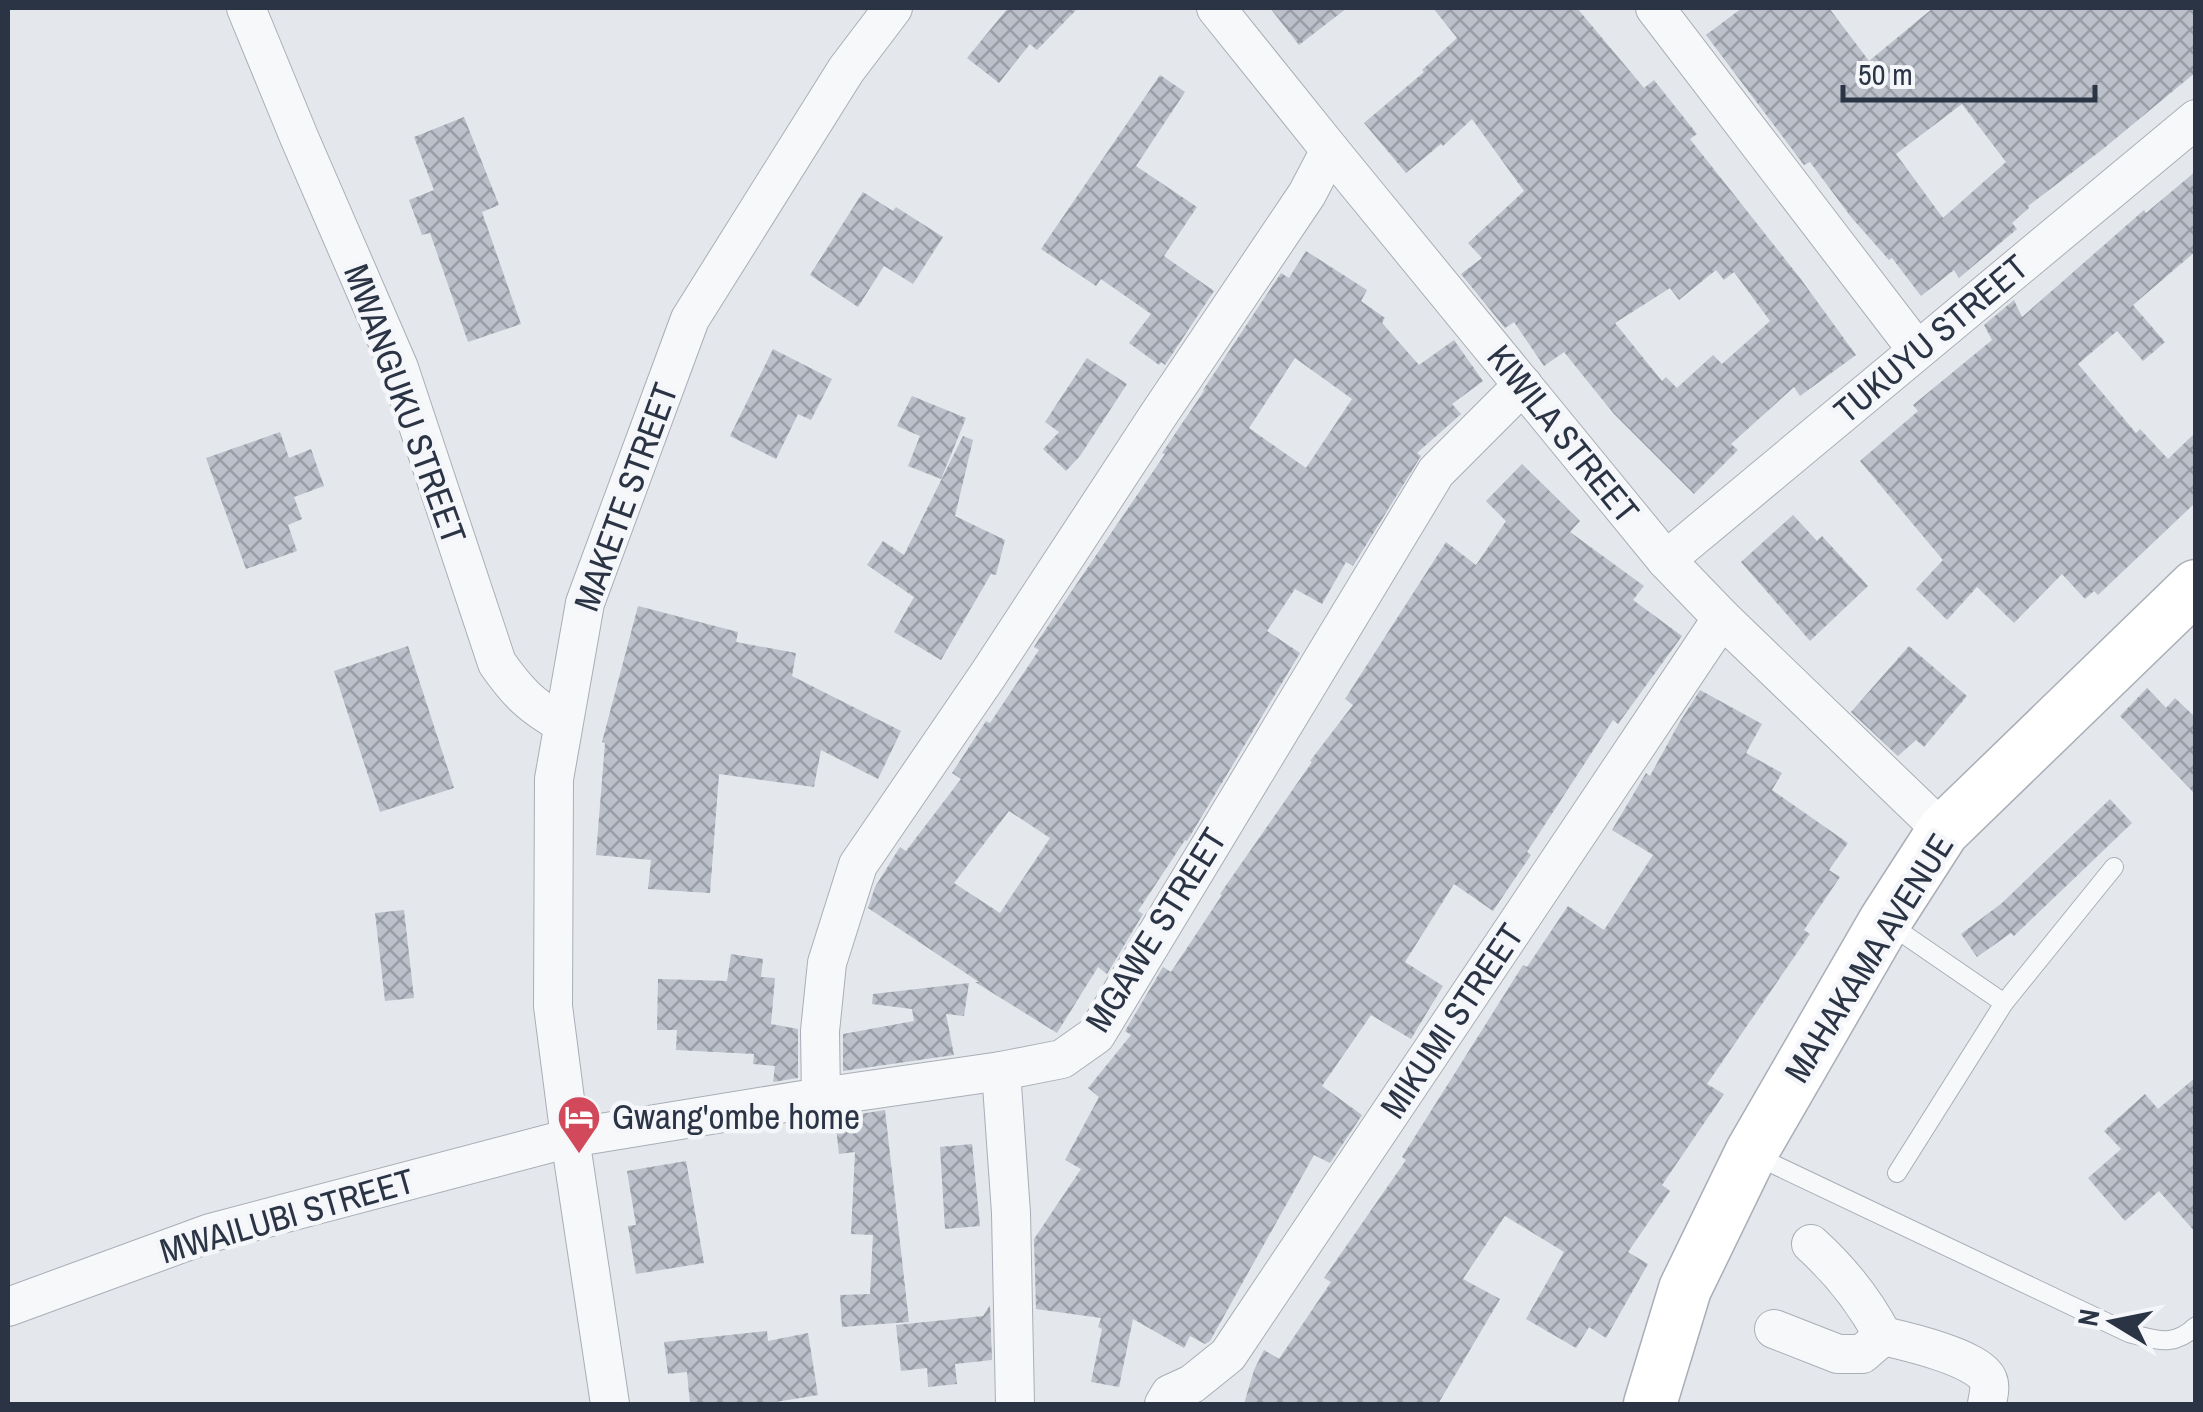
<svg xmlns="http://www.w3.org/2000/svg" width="2203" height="1412" viewBox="0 0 2203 1412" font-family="'Archivo Narrow',sans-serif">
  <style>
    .building { fill: url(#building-cross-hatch); fill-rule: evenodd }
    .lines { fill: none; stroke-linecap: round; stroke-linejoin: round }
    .lane-casing { stroke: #a9aeb7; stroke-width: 20 }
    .street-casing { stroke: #a9aeb7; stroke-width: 40 }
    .secondary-casing { stroke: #a9aeb7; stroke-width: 55 }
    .lane { stroke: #f7f8fa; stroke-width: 18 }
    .street { stroke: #f7f8fa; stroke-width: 38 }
    .secondary { stroke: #fff; stroke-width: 52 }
    .labels { text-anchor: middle; stroke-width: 9; stroke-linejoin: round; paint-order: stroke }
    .street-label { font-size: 35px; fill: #2b3445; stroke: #f4f6f9 }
    .poi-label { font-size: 35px; fill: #2b3445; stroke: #f4f6f9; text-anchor: start }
  </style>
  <defs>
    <pattern id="building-cross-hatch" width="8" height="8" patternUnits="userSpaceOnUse" patternTransform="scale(2.5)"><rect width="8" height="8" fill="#bbc0ca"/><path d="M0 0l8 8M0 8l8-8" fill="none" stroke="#989da6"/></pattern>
  </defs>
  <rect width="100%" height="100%" fill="#e4e7ec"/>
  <!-- building -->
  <g class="building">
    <path d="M1008,8H1078L1037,50L1030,44L999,83L967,58Z"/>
    <path d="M1270,8H1347L1299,45Z"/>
    <path d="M1433,8H1577L1644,88L1654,80L1697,134L1690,139L1800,278L1856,355L1800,396L1794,387L1731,444L1738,450L1694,494L1614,414L1564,352L1544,366L1514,322L1505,328L1461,274L1482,258L1468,243L1524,191L1472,119L1443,146L1441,144L1406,173L1364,123L1424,72L1422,70L1457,38ZM1716,270L1724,280L1734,272L1770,321L1722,364L1713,355L1677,388L1666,377L1662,381L1615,323L1670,288L1679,300Z"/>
    <path d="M1742,8H1829L1869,61L1933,8H2196V72L2103,149L2028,206L2029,208L2012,223L2017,229L1959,278L1954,270L1921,296L1892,258L1889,260L1851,217L1810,162L1804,165L1706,35ZM1962,104L2006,162L1943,218L1896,154Z"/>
    <path d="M1160,75L1185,92L1136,166L1197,207L1164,256L1214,291L1165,365L1161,362L1159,365L1129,343L1151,314L1101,279L1096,286L1041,249Z"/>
    <path d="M464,117L499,205L482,212L521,324L468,342L430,233L422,235L409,200L434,190L414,137Z"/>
    <path d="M2196,171V251L2133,305L2165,342L2143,361L2117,331L2078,364L2136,433L2140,429L2168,459L2196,432V502L2098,595L2094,591L2085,599L2062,574L2014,623L1977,587L1947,620L1916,589L1943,560L1860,461L1918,411L1913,405L1992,340L1984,325L2014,300L2022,317L2144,210L2146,213Z"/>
    <path d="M863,192L893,211L896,207L943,237L913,284L884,266L858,307L810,275Z"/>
    <path d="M1306,251L1367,290L1361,301L1385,318L1382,323L1419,365L1454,340L1483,381L1452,404L1461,414L1417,453L1421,456L1353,566L1346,562L1322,604L1295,589L1267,631L1300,653L1187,841L1185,840L1138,911L1143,914L1107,974L1098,967L1057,1033L975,982H979L868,908L875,887L900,847L906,851L961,779L952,773L986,721L990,723L1039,650L1034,647L1039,639L1165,454L1162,453L1204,391L1203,390L1281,273L1289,278ZM1295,358L1352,399L1306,468L1249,428ZM1009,811L1050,838L1000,913L954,883Z"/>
    <path d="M773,349L832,379L811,420L798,414L776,459L730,436Z"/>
    <path d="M1087,358L1127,384L1080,456L1066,471L1043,449L1059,432L1045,422Z"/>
    <path d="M912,396L966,418L941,479L908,466L920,436L897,426Z"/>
    <path d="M280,432L289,458L311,449L324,486L294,497L302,519L288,525L297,551L246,569L206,458Z"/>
    <path d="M963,436L973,440L955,516L1005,540L996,575L991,574L941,660L894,632L914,597L867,565L883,541L904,555Z"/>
    <path d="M1522,464L1580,521L1570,532L1644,586L1633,600L1682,636L1618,724L1613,720L1527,852L1531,855L1493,911L1454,884L1405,962L1443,986L1411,1039L1371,1015L1322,1086L1362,1115L1330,1163L1314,1155L1210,1341L1205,1344L1190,1336L1184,1348L1133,1319L1119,1387L1091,1382L1102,1329L1098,1327L1101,1318L1036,1309L1034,1239L1081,1169L1065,1160L1099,1097L1088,1088L1131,1035L1125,1031L1163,967L1171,972L1222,895L1220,894L1312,762L1310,761L1353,705L1345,699L1446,542L1476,565L1506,521L1486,501Z"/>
    <path d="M1793,515L1817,541L1822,536L1868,586L1810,641L1741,562Z"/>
    <path d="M638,606L738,632L736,642L796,653L792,676L901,731L878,779L821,750L814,787L719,774L710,893L648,889L651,860L596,855L605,743L602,742Z"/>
    <path d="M408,646L454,788L380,812L334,671Z"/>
    <path d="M1909,646L1967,696L1924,747L1916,740L1898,756L1851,712Z"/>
    <path d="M2147,688L2166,708L2175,698L2196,718V795L2120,716Z"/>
    <path d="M1700,690L1762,724L1746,753L1782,773L1772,790L1848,843L1829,870L1840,877L1804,930L1810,934L1707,1084L1724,1094L1662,1185L1670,1191L1628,1252L1648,1264L1606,1338L1589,1327L1576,1348L1526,1319L1564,1252L1505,1216L1463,1279L1500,1299L1438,1404H1244L1254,1370L1264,1350L1279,1359L1331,1282L1324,1278L1406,1160L1402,1157L1523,965L1527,967L1568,906L1604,930L1653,855L1612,830L1646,773L1650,776L1679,723Z"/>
    <path d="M2110,799L2132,823L2014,936L2011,933L1977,957L1961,934L2002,903Z"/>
    <path d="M404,910L414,998L385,1001L375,913Z"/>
    <path d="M731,954L763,959L761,977L775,978L771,1024L798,1029V1078L773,1082L775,1066L753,1064L754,1054L676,1050L677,1030H657L658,979L727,981Z"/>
    <path d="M969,983L964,1016L946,1014L954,1055L843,1071V1034L914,1021L912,1009L872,1004L873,994Z"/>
    <path d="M2196,1077V1233L2159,1191L2125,1221L2088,1178L2121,1149L2104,1131L2145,1094L2158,1109Z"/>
    <path d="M885,1110L909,1322L842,1327L840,1295L870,1294L873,1235L851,1234L855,1152L839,1154L835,1118Z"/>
    <path d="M972,1144L980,1226L945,1229L940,1147Z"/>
    <path d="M686,1161L704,1263L636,1274L628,1226L636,1225L627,1171Z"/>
    <path d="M990,1305L992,1360L955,1364L957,1384L928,1387L927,1368L901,1371L896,1325L983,1316Z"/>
    <path d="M767,1331L768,1341L808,1333L818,1395L764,1404H690L687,1372L668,1374L664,1342Z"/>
  </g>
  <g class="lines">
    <!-- lane casing -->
    <g class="lane-casing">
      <g id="lane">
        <path d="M1889,924L2004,1003L1897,1173"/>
        <path d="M2004,1003L2114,867"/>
        <path d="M1756,1156L2129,1333C2156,1340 2173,1348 2196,1326"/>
      </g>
    </g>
    <!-- street casing -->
    <g class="street-casing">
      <g id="street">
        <path d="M246,8L299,137L399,368L497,663C518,693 531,706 563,724"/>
        <path d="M1216,8L1330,150L1666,560L1722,618L1943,831"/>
        <path d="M1655,8L1917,350"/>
        <path d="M1666,560L2196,119"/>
        <path d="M1001,1071L1011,1213L1015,1404"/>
        <path d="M821,1097L820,1031L827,963L858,865L988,675L1157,417L1307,194L1330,150"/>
        <path d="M1811,1244C1841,1271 1864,1300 1883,1336"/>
        <path d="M8,1307L210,1233L570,1138L821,1097L1001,1071L1062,1059L1096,1035L1436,472L1523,385"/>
        <path d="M1774,1329L1838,1354H1862L1883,1336C1905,1341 1980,1358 1988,1380C1991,1387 1988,1397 1987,1404"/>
        <path d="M610,1404L570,1138L553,1006L554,779L585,603L690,319L846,70L893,8"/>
        <path d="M1164,1404L1170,1394L1192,1384L1228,1355L1722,618"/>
      </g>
    </g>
    <!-- secondary casing -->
    <g class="secondary-casing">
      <path id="secondary" d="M1650,1404L1685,1289L1751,1153L1885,921L1943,831L2196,586"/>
    </g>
    <!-- lane -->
    <use href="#lane" class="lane"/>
    <!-- street -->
    <use href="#street" class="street"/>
    <!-- secondary -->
    <use href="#secondary" class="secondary"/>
  </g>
  <!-- icons -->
  <defs>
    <g id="hotel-pin" transform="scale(2.25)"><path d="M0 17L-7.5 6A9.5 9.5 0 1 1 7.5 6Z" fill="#d1495b" stroke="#f4f6f9"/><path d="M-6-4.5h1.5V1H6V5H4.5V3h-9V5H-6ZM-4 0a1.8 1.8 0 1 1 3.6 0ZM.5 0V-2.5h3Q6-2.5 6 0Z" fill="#fff"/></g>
  </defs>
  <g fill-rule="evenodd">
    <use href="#hotel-pin" x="579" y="1117"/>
  </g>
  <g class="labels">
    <!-- street labels -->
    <g class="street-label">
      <text transform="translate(1931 339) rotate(-40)" y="12">TUKUYU STREET</text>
      <text transform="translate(405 404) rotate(70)" y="12">MWANGUKU STREET</text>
      <text transform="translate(1563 434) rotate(51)" y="12">KIWILA STREET</text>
      <text transform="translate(626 497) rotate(-70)" y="12">MAKETE STREET</text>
      <text transform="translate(1156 930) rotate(-58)" y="12">MGAWE STREET</text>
      <text transform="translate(1869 958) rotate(-58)" y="12">MAHAKAMA AVENUE</text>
      <text transform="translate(1452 1021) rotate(-56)" y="12">MIKUMI STREET</text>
      <text transform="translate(287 1216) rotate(-16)" y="12">MWAILUBI STREET</text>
    </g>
    <!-- poi labels -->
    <g class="poi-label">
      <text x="612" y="1129">Gwang'ombe home</text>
    </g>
  </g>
  <!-- border -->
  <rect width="2203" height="1412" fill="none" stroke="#2b3445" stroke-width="20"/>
  <!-- north arrow -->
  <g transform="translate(2113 1322) rotate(280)" stroke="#f4f6f9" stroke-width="8" paint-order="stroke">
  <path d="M0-8L18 38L0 25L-18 38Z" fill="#2b3445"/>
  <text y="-15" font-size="28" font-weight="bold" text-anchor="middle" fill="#2b3445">N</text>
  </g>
  <!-- scale -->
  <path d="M1843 85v15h252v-15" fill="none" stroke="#2b3445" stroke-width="5"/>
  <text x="1858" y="85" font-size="30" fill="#2b3445" stroke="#f4f6f9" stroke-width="8" paint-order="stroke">50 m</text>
</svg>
